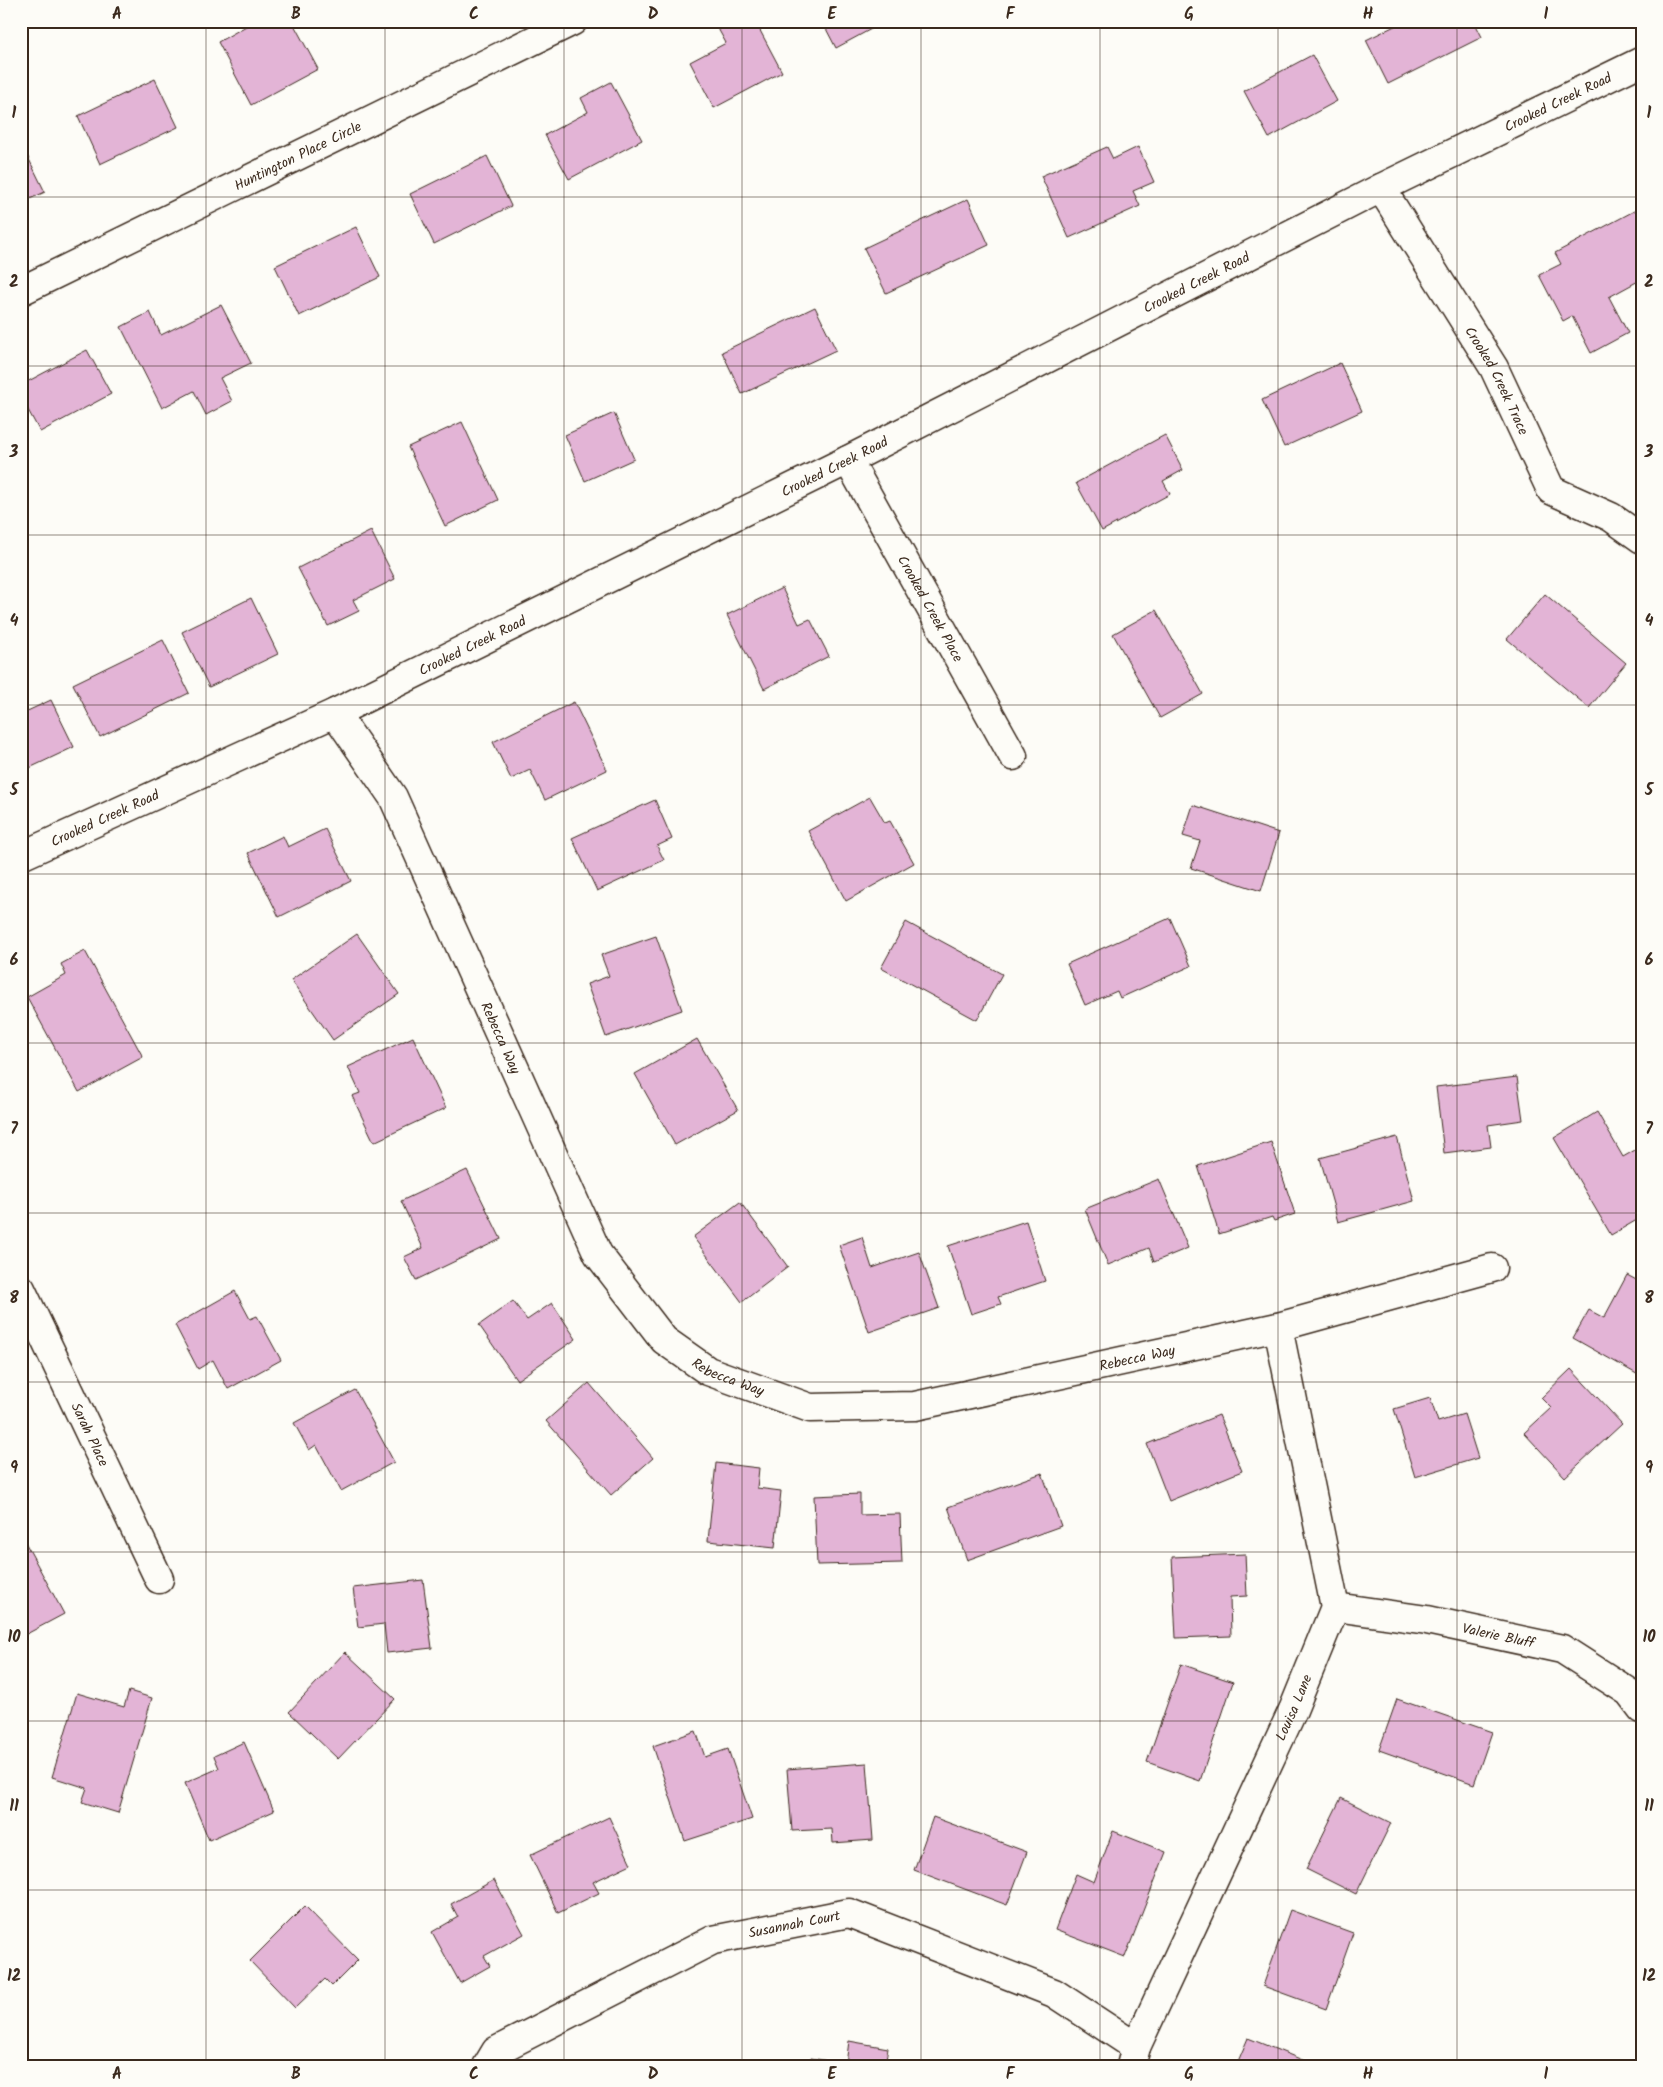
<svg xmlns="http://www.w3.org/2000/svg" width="1663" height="2087" viewBox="0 0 1663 2087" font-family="Kalam,sans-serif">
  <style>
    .building { fill: #e3b4d6; stroke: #3b2a1e }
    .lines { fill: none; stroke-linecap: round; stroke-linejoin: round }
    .minor-casing { stroke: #3b2a1e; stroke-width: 31 }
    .minor { stroke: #fdfcf7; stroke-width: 28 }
    .grid { fill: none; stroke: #3b2a1e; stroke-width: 1; stroke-opacity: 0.55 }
    .labels { text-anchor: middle; stroke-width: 4; stroke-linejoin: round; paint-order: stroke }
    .street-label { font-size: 14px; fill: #3b2a1e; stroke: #fdfcf7 }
    .neatline { fill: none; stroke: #3b2a1e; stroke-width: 2 }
    .grid-label { font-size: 16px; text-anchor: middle; font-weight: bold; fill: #3b2a1e }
  </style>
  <rect width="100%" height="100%" fill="#fdfcf7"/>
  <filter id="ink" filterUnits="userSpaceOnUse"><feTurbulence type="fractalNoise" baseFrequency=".02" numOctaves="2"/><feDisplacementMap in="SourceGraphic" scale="10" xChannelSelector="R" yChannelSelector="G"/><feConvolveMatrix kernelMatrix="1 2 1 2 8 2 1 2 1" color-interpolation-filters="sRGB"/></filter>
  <g filter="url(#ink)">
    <!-- building -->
    <g class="building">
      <path d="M255,21H292L318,69L251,105L218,42Z"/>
      <path d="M724,21H755L782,72L714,108L690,62L726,43L716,25Z"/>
      <path d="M822,21H886L836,48Z"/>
      <path d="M1405,21H1474L1482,37L1388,84L1366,40Z"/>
      <path d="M1312,55L1337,101L1269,138L1244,91Z"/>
      <path d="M155,79L178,127L100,164L78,116Z"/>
      <path d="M611,82L642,140L569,179L545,135L588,112L581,98Z"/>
      <path d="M21,143L45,192L21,203Z"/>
      <path d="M1107,147L1113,159L1138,147L1154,182L1133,191L1140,206L1069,238L1041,176Z"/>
      <path d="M487,156L511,206L434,244L410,194Z"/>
      <path d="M968,199L989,245L886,293L864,248Z"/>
      <path d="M1636,210L1642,221V279L1609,297L1628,333L1591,353L1572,316L1563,321L1539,275L1561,264L1555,253Z"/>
      <path d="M356,227L380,277L299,316L275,266Z"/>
      <path d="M221,305L251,363L220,378L232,401L206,415L194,391L162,408L121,327L150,312L161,335Z"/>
      <path d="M815,307L836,350L742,394L722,352Z"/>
      <path d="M87,350L111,394L40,432L21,397V385Z"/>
      <path d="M1340,363L1362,411L1284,447L1262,400Z"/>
      <path d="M614,413L634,459L585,481L565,435Z"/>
      <path d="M462,422L498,500L445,526L408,447Z"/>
      <path d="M1165,435L1183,470L1163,481L1170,494L1102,531L1076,483Z"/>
      <path d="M371,531L395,579L353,600L359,611L328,626L298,568Z"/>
      <path d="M782,588L799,624L810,619L829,656L764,689L727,615Z"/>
      <path d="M1545,594L1626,663L1589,708L1507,639Z"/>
      <path d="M251,598L278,654L209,687L182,632Z"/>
      <path d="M1156,610L1203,694L1160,718L1113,634Z"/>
      <path d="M163,640L189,693L100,737L73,684Z"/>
      <path d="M51,700L74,747L21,772V714Z"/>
      <path d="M574,702L607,770L545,800L530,770L511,779L493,742Z"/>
      <path d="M870,797L885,823L890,821L914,863L846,901L808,831Z"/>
      <path d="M655,800L672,839L657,846L664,860L597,891L572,838Z"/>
      <path d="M1193,805L1279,833L1261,891L1191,868L1200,841L1183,836Z"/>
      <path d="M325,829L351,881L279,917L248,853L283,836L288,847Z"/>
      <path d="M1170,918L1191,966L1120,998L1117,991L1085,1005L1067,964Z"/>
      <path d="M906,922L1002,974L977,1020L881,968Z"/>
      <path d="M357,934L399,994L333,1040L291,980Z"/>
      <path d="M656,936L682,1010L606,1037L587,984L609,976L601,955Z"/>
      <path d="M85,951L143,1057L79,1092L27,997L66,975L61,964Z"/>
      <path d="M413,1037L446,1108L374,1142L352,1096L360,1093L348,1067Z"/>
      <path d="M697,1039L738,1110L675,1145L635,1074Z"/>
      <path d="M1517,1077L1523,1120L1488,1125L1491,1147L1444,1153L1436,1087Z"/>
      <path d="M1597,1112L1623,1157L1642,1146V1217L1611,1235L1554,1138Z"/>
      <path d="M1397,1137L1414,1201L1338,1222L1320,1158Z"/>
      <path d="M1271,1142L1295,1214L1274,1221L1272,1217L1219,1234L1198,1166Z"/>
      <path d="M467,1170L501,1239L416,1280L404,1257L423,1248L401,1201Z"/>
      <path d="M1159,1179L1188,1248L1154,1262L1149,1248L1108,1265L1085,1209Z"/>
      <path d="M740,1202L788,1267L742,1302L693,1237Z"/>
      <path d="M1026,1221L1045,1281L998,1297L1001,1304L971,1314L948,1246Z"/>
      <path d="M862,1237L872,1268L919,1252L939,1308L869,1332L839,1245Z"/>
      <path d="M1627,1275L1642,1283V1377L1573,1338L1589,1310L1604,1318Z"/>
      <path d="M235,1291L250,1319L257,1316L281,1360L228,1389L213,1360L198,1369L175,1325Z"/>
      <path d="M513,1301L527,1320L552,1303L576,1339L517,1380L479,1325Z"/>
      <path d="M1571,1369L1622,1424L1565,1477L1524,1433L1551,1408L1541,1398Z"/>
      <path d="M589,1383L653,1458L611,1495L546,1421Z"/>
      <path d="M355,1390L394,1462L341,1491L316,1445L309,1450L294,1423Z"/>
      <path d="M1430,1398L1438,1422L1464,1414L1478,1458L1415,1477L1394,1409Z"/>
      <path d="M1219,1415L1242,1471L1169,1501L1147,1444Z"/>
      <path d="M716,1463L759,1468L757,1488L781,1491L775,1548L708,1541Z"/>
      <path d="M1042,1473L1061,1526L967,1560L948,1507Z"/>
      <path d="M860,1494V1515L900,1514L902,1563L817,1565L814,1496Z"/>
      <path d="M25,1542L64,1614L21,1637V1544Z"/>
      <path d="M1245,1554L1247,1596L1230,1597L1231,1636L1176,1638L1172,1557Z"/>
      <path d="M423,1580L432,1648L387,1653L384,1624L358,1627L353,1588Z"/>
      <path d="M345,1652L395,1699L338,1759L289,1712Z"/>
      <path d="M1181,1664L1233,1682L1200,1781L1147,1762Z"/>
      <path d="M129,1691L152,1698L118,1813L82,1802L87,1788L52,1777L77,1693L124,1707Z"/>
      <path d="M1397,1699L1492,1732L1474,1784L1379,1750Z"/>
      <path d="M696,1731L705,1757L728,1749L752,1819L685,1841L653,1746Z"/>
      <path d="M244,1742L274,1811L209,1840L185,1783L219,1768L214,1756Z"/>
      <path d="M867,1763L873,1840L833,1843L832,1829L792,1831L787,1769Z"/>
      <path d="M1341,1798L1391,1823L1356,1894L1306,1869Z"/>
      <path d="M609,1817L631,1864L593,1882L599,1893L558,1913L530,1855Z"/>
      <path d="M933,1817L1027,1852L1007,1905L914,1870Z"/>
      <path d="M1113,1831L1166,1852L1125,1957L1055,1930L1076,1874L1094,1882Z"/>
      <path d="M494,1880L524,1934L484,1956L490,1966L460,1983L432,1932L458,1917L451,1904Z"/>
      <path d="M305,1906L358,1960L332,1986L325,1979L295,2008L250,1961Z"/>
      <path d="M1290,1910L1353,1933L1326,2009L1263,1986Z"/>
      <path d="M1248,2038L1310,2063L1309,2066H1236Z"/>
      <path d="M849,2041L888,2048L885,2066H810L811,2058L846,2064Z"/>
    </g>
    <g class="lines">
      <!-- minor casing -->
      <g class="minor-casing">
        <g id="minor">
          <path id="s1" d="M1381,188L1494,368L1551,490L1611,517L1642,539"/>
          <path id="s2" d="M21,291L573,21"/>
          <path id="s3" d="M848,460L1013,756"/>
          <path id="s4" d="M335,713L393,797L598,1254L664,1340L708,1371L810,1408L915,1406L1278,1327L1492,1268"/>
          <path id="s5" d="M21,856L335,713L848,460L1381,188L1642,61"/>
          <path id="s6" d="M21,1289L159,1579"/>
          <path id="s7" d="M1335,1607L1427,1620L1562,1649L1629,1692L1642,1709"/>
          <path id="s8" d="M487,2066L496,2051L713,1940L849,1913L1054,1993L1136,2047"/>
          <path id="s9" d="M1131,2066L1136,2047L1293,1710L1335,1607L1278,1327"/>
        </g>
      </g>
      <!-- minor -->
      <use href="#minor" class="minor"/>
    </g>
  </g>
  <!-- grid -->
  <path class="grid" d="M206,21V2066M385,21V2066M564,21V2066M742,21V2066M921,21V2066M1100,21V2066M1278,21V2066M1457,21V2066M21,197H1642M21,366H1642M21,535H1642M21,705H1642M21,874H1642M21,1043H1642M21,1213H1642M21,1382H1642M21,1552H1642M21,1721H1642M21,1890H1642"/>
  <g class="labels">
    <!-- street labels -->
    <g class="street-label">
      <text dy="5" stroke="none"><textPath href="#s5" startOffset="1712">Crooked Creek Road</textPath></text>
      <text dy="5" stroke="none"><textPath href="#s2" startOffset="308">Huntington Place Circle</textPath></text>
      <text dy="5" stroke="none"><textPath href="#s5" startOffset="1308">Crooked Creek Road</textPath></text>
      <text dy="5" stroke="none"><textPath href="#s1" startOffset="225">Crooked Creek Trace</textPath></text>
      <text dy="5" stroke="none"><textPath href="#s5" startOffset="902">Crooked Creek Road</textPath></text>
      <text dy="5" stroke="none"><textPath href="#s3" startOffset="170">Crooked Creek Place</textPath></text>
      <text dy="5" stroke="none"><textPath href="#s5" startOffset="498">Crooked Creek Road</textPath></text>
      <text dy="5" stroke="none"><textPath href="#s5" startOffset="92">Crooked Creek Road</textPath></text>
      <text dy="5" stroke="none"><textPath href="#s4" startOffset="366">Rebecca Way</textPath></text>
      <text dy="5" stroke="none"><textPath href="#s4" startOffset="1206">Rebecca Way</textPath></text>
      <text dy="5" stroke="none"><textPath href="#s4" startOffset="786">Rebecca Way</textPath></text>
      <text dy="5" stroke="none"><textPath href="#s6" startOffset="161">Sarah Place</textPath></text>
      <text dy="5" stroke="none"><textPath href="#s7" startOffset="166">Valerie Bluff</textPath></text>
      <text dy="5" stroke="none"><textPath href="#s9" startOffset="394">Louisa Lane</textPath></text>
      <text dy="5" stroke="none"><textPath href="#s8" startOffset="344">Susannah Court</textPath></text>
    </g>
  </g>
  <!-- margin -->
  <rect width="1663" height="2087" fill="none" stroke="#fdfcf7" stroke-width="55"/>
  <rect x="28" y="28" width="1608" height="2032" class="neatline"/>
  <g class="grid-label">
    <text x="117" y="19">A</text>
    <text x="296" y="19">B</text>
    <text x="474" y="19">C</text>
    <text x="653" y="19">D</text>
    <text x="832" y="19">E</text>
    <text x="1010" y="19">F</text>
    <text x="1189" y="19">G</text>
    <text x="1368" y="19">H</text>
    <text x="1546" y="19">I</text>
    <text x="14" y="118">1</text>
    <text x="1649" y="118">1</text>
    <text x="14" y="287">2</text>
    <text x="1649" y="287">2</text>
    <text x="14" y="457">3</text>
    <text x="1649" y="457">3</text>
    <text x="14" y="626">4</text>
    <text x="1649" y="626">4</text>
    <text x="14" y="795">5</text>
    <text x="1649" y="795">5</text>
    <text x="14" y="965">6</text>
    <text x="1649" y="965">6</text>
    <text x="14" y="1134">7</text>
    <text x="1649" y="1134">7</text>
    <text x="14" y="1303">8</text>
    <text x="1649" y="1303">8</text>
    <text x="14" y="1473">9</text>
    <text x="1649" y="1473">9</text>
    <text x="14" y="1642">10</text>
    <text x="1649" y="1642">10</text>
    <text x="14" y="1811">11</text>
    <text x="1649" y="1811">11</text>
    <text x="14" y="1981">12</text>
    <text x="1649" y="1981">12</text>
    <text x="117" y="2079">A</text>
    <text x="296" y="2079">B</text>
    <text x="474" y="2079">C</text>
    <text x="653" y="2079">D</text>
    <text x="832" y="2079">E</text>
    <text x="1010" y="2079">F</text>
    <text x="1189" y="2079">G</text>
    <text x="1368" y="2079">H</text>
    <text x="1546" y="2079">I</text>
  </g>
</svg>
